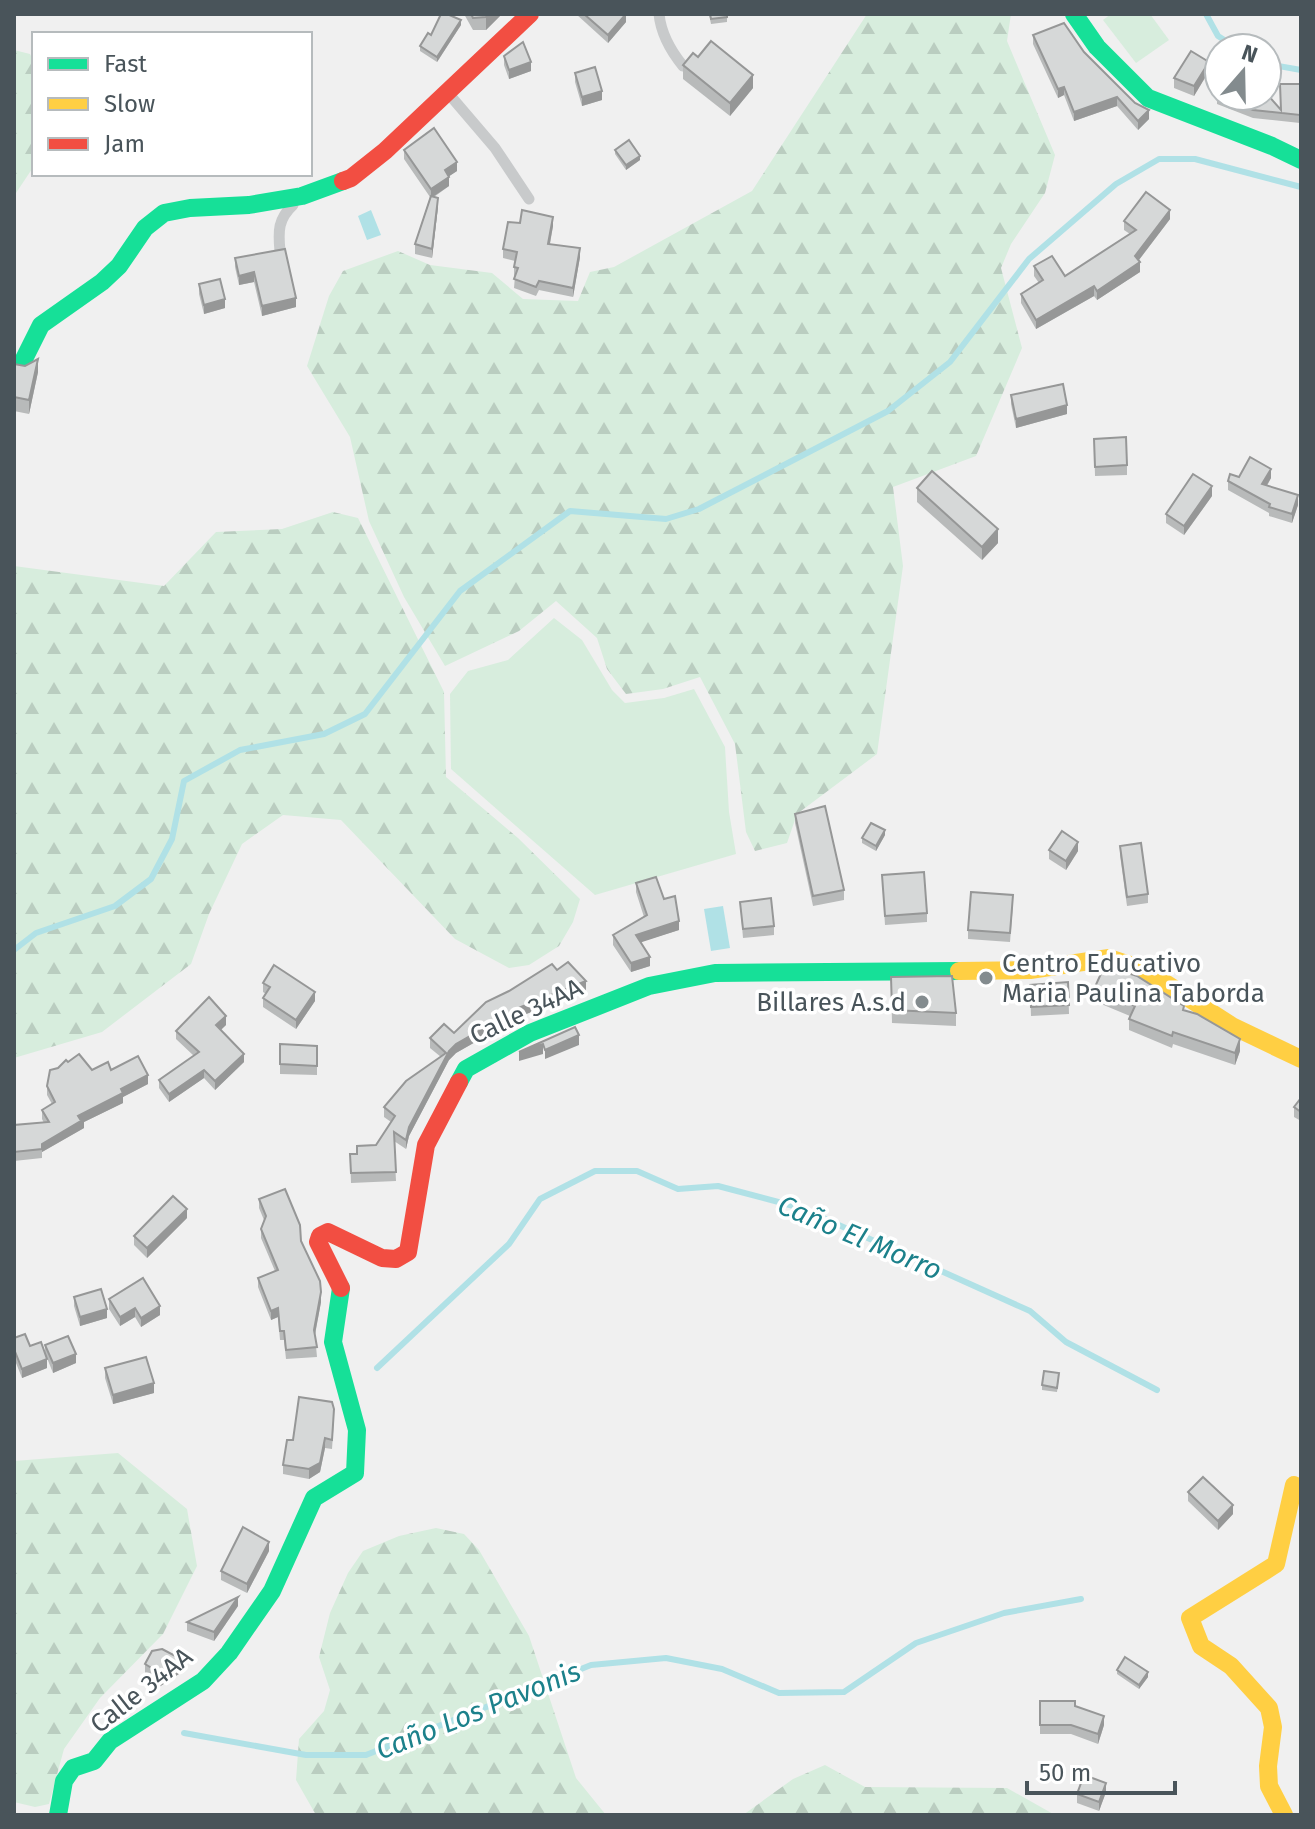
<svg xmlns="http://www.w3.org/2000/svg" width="1315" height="1829" viewBox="0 0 1315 1829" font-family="'Fira Sans',sans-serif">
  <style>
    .green { fill: #d7eddd }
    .forest { fill: url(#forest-firs) }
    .water { fill: #b0e1e6 }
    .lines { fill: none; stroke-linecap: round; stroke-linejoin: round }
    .stream { stroke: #b0e1e6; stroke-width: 6 }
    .lane { stroke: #c8cacb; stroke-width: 11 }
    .fast { stroke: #16e098; stroke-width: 18 }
    .slow { stroke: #ffcf43; stroke-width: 18 }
    .jam { stroke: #f24e42; stroke-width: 18 }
    .wall { fill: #b8baba }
    .shaded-wall { fill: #969797 }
    .building { fill: #d6d8d8; stroke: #969797; stroke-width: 2 }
    .poi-dot { fill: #838b8e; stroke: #fff; stroke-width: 3 }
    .labels { text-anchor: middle; stroke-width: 7; stroke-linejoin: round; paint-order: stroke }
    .poi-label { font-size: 26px; fill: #49545a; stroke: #fff; text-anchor: start }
    .street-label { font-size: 26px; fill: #49545a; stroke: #fff }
    .water-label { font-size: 28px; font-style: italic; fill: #1c818b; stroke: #fff }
  </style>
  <defs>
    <pattern id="forest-firs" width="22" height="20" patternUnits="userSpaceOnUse" patternTransform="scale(2)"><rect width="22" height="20" fill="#d7eddd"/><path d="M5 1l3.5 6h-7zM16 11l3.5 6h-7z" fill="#bacdc0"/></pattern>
  </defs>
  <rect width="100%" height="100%" fill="#f0f0f0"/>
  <!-- green -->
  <g class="green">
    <path d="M1111,14H1150L1169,40L1136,63L1103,20Z"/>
    <path d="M554,618L582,640L612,690L625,703L664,698L694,689L725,747L729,812L736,854L595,895L451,769L450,694L468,671L508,660Z"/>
  </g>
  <!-- forest -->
  <g class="forest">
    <path d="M867,14H1011L1007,41L1055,155L1045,193L1011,244L1001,268L1022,348L976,456L893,487L903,566L877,754L797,814L787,843L755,851L746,832L735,744L700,677L663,689L626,694L607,669L597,638L556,601L519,631L445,666L404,597L369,521L350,437L307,366L329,296L343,271L398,251L430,265L492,273L523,299L578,301L590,272L614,267L752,191Z"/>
    <path d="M14,50L30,54L34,62V166L14,196Z"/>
    <path d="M333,512L358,518L444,692L446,777L518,838L580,899L573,922L559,946L529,965L509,968L455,939L341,820L283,815L242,844L209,914L191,964L102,1032L14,1058V566L164,586L216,532L282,529Z"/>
    <path d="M118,1453L187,1509L197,1566L163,1634L100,1698L64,1749L49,1804L35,1807L14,1802V1461Z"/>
    <path d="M436,1528L464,1534L479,1550L529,1636L576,1778L606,1815H316L296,1780L299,1739L324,1711L330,1690L319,1657L330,1613L348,1573L363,1551L399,1536Z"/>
    <path d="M825,1765L865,1787L1007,1788L1055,1815H743L793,1779Z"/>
  </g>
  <!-- water -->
  <g class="water">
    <path d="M371,210L381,235L367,240L358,216Z"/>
    <path d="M723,906L730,948L711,951L704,909Z"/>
  </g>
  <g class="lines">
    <!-- stream -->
    <g class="stream">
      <path d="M1206,14L1218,36L1237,48"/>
      <path d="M1267,64L1301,70"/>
      <path d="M14,950L36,933L115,906L151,879L172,839L184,781L240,750L324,734L365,714L460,591L570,511L666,519L699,509L888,411L950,362L1029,259L1116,184L1159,159H1195L1301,187"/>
      <path d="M377,1368L509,1244L540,1199L595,1171H637L678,1189L718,1186L801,1208L1030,1311L1066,1342L1157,1390"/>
      <path d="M184,1733L306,1755H366L591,1665L666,1658L722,1669L779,1693L844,1692L916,1643L1004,1613L1081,1599"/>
    </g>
    <!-- lane -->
    <g class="lane">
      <path d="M659,14C661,34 670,50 683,66"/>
      <path d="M448,93L495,148L529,199"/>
      <path d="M280,251C278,231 278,219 293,205"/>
    </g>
    <!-- fast -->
    <g class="fast">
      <path d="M1074,14L1097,47L1148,98L1272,146L1301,160"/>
      <path d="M23,361L41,325L102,282L119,266L145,228L164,213L190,208L249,205L302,196L343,181"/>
      <path d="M459,1082L466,1069L530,1033L649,986L715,973L959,971"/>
      <path d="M58,1815L64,1781L73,1768L94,1761L110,1741L203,1681L229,1653L272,1591L314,1498L355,1473L357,1430L333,1342L341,1288"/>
    </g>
    <!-- slow -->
    <g class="slow">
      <path d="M959,971L1030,970L1109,958L1145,970L1232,1026L1301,1059"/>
      <path d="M1284,1815L1269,1786L1268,1766L1273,1727L1269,1708L1231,1666L1201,1646L1190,1618L1276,1564L1294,1485L1301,1489"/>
    </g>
    <!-- jam -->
    <g class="jam">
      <path d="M343,181L351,178L385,151L530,14"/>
      <path d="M341,1288L318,1242L320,1236L328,1232L382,1258L396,1259L408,1252L426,1145L459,1082"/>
    </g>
  </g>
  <!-- wall -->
  <g class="wall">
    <path d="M464,14H502L486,30H473Z"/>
    <path d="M576,14H626V22L608,43Z"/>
    <path d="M709,14H727V22L711,24Z"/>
    <path d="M461,25L437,62L420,51V46L431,35Z"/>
    <path d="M1033,35L1084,52L1149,119L1138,130L1117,106L1074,121L1064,95L1058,98L1033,44Z"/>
    <path d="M504,56L531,71L509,79L504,65Z"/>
    <path d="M698,57L753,88L730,116L683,79V65Z"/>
    <path d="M1209,71L1194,96L1174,88V78Z"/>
    <path d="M575,73L602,100L582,106L575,82Z"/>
    <path d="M1301,84L1300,123L1253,118L1217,104V96L1281,109Z"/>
    <path d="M404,150L457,171L449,176V186L434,197L438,207L432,258L415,254V244L430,197L404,159Z"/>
    <path d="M615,150L640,160L626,170L615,154Z"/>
    <path d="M1170,219L1139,260L1140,272L1097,300L1094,296L1036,329L1021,303V294L1039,283L1034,276V266L1065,276L1130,234L1124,230V221Z"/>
    <path d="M553,226L550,244L580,257L573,297L539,290L536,296L514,288L515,276H514V267L515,261L503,258V249Z"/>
    <path d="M235,258L296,307L262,316L254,282L239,285L235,267Z"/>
    <path d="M199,284L225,308L204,314L199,294Z"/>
    <path d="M14,364L38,372L29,414L14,411Z"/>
    <path d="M1011,395L1067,414L1016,428L1011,404Z"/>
    <path d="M1094,439L1127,465V475L1095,476Z"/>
    <path d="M1239,477L1271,478L1267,486L1298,505L1292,523L1269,516V513L1228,490V481Z"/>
    <path d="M917,488L998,543L982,560L917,502Z"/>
    <path d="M1212,496L1184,535L1166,523V514Z"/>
    <path d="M795,814L844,890V900L813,906L795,823Z"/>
    <path d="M885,835L876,851L862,843V838Z"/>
    <path d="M1120,846L1148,894V903L1127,906L1120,855Z"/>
    <path d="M1049,850L1078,851L1066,870L1049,859Z"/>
    <path d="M882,875L927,913V922L885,925Z"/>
    <path d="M636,883L664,899L679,930L640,942L650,966L631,972L613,945V935L644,917L636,892Z"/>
    <path d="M740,902L774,926V935L743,938Z"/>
    <path d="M1013,905L1010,942L968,939V930Z"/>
    <path d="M891,977L956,1013V1026L892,1023Z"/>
    <path d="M1068,982L1069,1014L1031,1016L1030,985Z"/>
    <path d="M263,983L315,1001L296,1029L263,1007V998L266,994L263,992Z"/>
    <path d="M1094,989L1184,1010L1240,1051L1235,1065L1173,1044L1172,1048L1129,1030V1019L1130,1016L1094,1001Z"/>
    <path d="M586,991L521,1016L456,1053L449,1060L409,1136L406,1149L394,1141L396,1181L351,1183L350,1154H357L376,1145L391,1122L384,1117V1107L441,1057L430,1048V1038L454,1033Z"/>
    <path d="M226,1025L221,1030L244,1062L215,1090L204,1078L169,1102L159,1088V1080L194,1056L176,1039V1031Z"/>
    <path d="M280,1044L317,1046V1075L280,1074Z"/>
    <path d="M58,1068L111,1070L148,1084L123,1097V1103L84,1122V1128L42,1152V1158L14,1161V1125L44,1123L42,1119V1110L52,1104L47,1095V1086Z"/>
    <path d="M1301,1098V1121L1294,1117V1107Z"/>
    <path d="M259,1199L301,1241L321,1302L315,1335L317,1357L286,1359L284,1340H280L278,1317L271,1320L258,1287V1278L275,1271L261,1238V1229L264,1220L259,1208Z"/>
    <path d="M187,1218L147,1258L134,1245V1236Z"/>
    <path d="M74,1297L107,1318L80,1326L74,1306Z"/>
    <path d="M109,1299L160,1315L141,1327L135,1317L120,1326L109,1309Z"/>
    <path d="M14,1338L45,1354V1345L76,1363L53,1373L47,1358V1368L22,1378L14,1358Z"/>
    <path d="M105,1368L154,1393L113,1404L105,1378Z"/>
    <path d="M1059,1377L1057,1392L1042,1390V1385Z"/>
    <path d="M334,1419L332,1449L325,1448L320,1472L309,1479L283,1474V1465L293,1440Z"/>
    <path d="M1188,1492L1233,1514L1218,1530L1188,1501Z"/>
    <path d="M269,1551L247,1593L221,1580V1571Z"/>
    <path d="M238,1606L214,1641L187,1631V1622Z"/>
    <path d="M145,1664L185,1670L156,1689V1680L145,1674Z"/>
    <path d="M1117,1670L1148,1677L1139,1689L1117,1674Z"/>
    <path d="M1040,1701L1075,1706L1104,1725L1098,1744L1071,1734H1040Z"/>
    <path d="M1106,1792L1099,1811L1077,1803V1794Z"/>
  </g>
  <!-- shaded-wall -->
  <g class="shaded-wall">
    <path d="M489,14H502L486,30V17Z"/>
    <path d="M626,14V22L608,43V35Z"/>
    <path d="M461,20V25L437,62V57Z"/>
    <path d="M531,62V71L509,79V70Z"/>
    <path d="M1209,62V71L1194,96V86Z"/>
    <path d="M753,75V88L730,116V103Z"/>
    <path d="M1064,87V95L1058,98V89Z"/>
    <path d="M602,91V100L582,106V97Z"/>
    <path d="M1117,97V106L1074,121V112Z"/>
    <path d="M1149,110V119L1138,130V121Z"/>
    <path d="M640,156V160L626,170V165Z"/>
    <path d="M457,162V171L445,179V170Z"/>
    <path d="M449,177V186L431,198V189Z"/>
    <path d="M438,198V207L432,258V249Z"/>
    <path d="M1170,210V219L1135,265V256Z"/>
    <path d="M553,217V226L548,253V244Z"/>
    <path d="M580,248V257L573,297V288Z"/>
    <path d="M1140,262V272L1097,300V291Z"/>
    <path d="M254,272V282L239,285V276Z"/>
    <path d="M1094,286V296L1036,329V320Z"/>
    <path d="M296,298V307L262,316V306Z"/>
    <path d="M225,299V308L204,314V305Z"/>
    <path d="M38,359V372L29,414V400Z"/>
    <path d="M1067,405V414L1016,428V419Z"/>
    <path d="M1271,469V478L1262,493V484Z"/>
    <path d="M1212,486V496L1184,535V526Z"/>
    <path d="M1298,495V505L1292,523V514Z"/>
    <path d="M998,529V543L982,560V547Z"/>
    <path d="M885,830V835L876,851V846Z"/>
    <path d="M1078,842V851L1066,870V861Z"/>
    <path d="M679,921V930L636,944V935Z"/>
    <path d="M650,957V966L631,972V963Z"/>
    <path d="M586,981V991L521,1016L456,1053L449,1060L409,1136L406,1149V1140L409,1127L449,1051L456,1044L521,1007Z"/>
    <path d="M315,992V1001L296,1029V1020Z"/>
    <path d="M226,1016V1025L216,1034V1025Z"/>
    <path d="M579,1035V1045L545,1059V1050Z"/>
    <path d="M1240,1039V1051L1235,1065V1053Z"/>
    <path d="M543,1044V1054L519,1061V1052Z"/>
    <path d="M244,1054V1062L215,1090V1081Z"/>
    <path d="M204,1070V1078L169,1102V1094Z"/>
    <path d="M148,1075V1084L123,1097V1103L84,1122V1128L42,1152V1144L78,1116L121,1089Z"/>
    <path d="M187,1209V1218L147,1258V1248Z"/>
    <path d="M321,1292V1302L314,1339V1330Z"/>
    <path d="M160,1306V1315L141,1327V1318Z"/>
    <path d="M135,1308V1317L120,1326V1317Z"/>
    <path d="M278,1308V1317L271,1320V1311Z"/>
    <path d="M107,1309V1318L80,1326V1317Z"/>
    <path d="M76,1354V1363L53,1373V1363Z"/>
    <path d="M47,1359V1368L22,1378V1369Z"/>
    <path d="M154,1383V1393L113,1404V1395Z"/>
    <path d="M325,1438V1448L320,1472L309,1479V1469Z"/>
    <path d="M1233,1505V1514L1218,1530V1521Z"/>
    <path d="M269,1542V1551L247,1593V1584Z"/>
    <path d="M238,1597V1606L214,1641V1632Z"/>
    <path d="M185,1661V1670L156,1689V1680Z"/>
    <path d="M1148,1672V1677L1139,1689V1685Z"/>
    <path d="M1104,1716V1725L1098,1744V1734Z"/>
    <path d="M1106,1783V1792L1099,1811V1802Z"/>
  </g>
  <!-- building -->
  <g class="building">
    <path d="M441,14H447L461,20L437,57L420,46L428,33L431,35Z"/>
    <path d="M471,14H489L486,17L473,18Z"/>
    <path d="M584,14H626L608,35Z"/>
    <path d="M710,14H727V17L711,19Z"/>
    <path d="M1064,23L1084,52L1135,103L1149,110L1138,121L1117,97L1074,112L1064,87L1058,89L1033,35Z"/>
    <path d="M711,41L753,75L730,103L683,65L693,53L698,57Z"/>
    <path d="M523,42L531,62L509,70L504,56Z"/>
    <path d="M1191,51L1209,62L1194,86L1174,78Z"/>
    <path d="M595,67L602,91L582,97L575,73Z"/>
    <path d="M1280,84H1301L1300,115L1253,110L1217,96L1219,88V96H1267V94L1281,110Z"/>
    <path d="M434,128L457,162L445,170L449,177L431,189L404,150Z"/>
    <path d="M629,140L640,156L626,165L615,150Z"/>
    <path d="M1146,192L1170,210L1135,256L1140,262L1097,291L1094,286L1036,320L1021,294L1043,280L1034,266L1052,256L1065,276L1136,230L1124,221Z"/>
    <path d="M431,196L438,198L432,249L415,244Z"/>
    <path d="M522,210L553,217L548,244L580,248L573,288L539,281L536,287L514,279L518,268L514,267L517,252L503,249L508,222L520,223Z"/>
    <path d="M285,249L296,298L262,306L254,272L239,276L235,258Z"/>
    <path d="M220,279L225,299L204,305L199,284Z"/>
    <path d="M38,359L29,400L14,397V364L25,366Z"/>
    <path d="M1063,384L1067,405L1016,419L1011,395Z"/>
    <path d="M1126,437L1127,465L1095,467L1094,439Z"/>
    <path d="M1250,457L1271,469L1262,484L1298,495L1292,514L1269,507L1270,504L1228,481L1230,474L1239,477Z"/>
    <path d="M932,471L998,529L982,547L917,488Z"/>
    <path d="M1193,474L1212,486L1184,526L1166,514Z"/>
    <path d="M825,806L844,890L813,896L795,814Z"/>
    <path d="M871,823L885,830L876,846L862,838Z"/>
    <path d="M1062,831L1078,842L1066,861L1049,850Z"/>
    <path d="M1141,843L1148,894L1127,897L1120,846Z"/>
    <path d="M924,872L927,913L885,916L882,875Z"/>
    <path d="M656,877L664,899L675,896L679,921L636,935L650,957L631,963L613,935L647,915L636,883Z"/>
    <path d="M971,892L1013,895L1010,933L968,930Z"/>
    <path d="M771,898L774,926L743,929L740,902Z"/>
    <path d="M568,962L586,981L521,1007L456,1044L449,1051L409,1127L406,1140L394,1132L396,1172L351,1173L350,1154H357V1146L376,1145L395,1116L384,1107L406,1081L446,1053L430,1038L444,1024L454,1033L486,1002L509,991L552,964L557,970Z"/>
    <path d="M274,965L315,992L296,1020L263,998L270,987L263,983Z"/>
    <path d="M1107,966L1137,976L1184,1006L1183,1010L1197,1014L1240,1039L1235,1053L1173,1032L1172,1036L1129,1019L1135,1006L1094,989L1104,967Z"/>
    <path d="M952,976L956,1013L892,1010L891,977Z"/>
    <path d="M1068,982L1069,1005L1031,1007L1030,985Z"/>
    <path d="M209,997L226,1016L216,1025L244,1054L215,1081L204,1070L169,1094L159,1080L199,1052L176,1031Z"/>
    <path d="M575,1027L579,1035L545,1050L543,1044L519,1052Z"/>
    <path d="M280,1044L317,1046V1066L280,1064Z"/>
    <path d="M79,1054L92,1070L108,1062L111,1070L138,1056L148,1075L121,1089L123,1093L78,1116L80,1119H84L42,1144V1149L14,1152V1125L49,1122L42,1110L55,1102L47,1086L50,1070L58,1068L66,1060L68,1062Z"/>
    <path d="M1301,1098V1112L1294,1107Z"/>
    <path d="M285,1189L300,1225L301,1241L320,1281L321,1292L314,1330L317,1347L286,1350L284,1331H280L278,1308L271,1311L258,1278L278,1270L261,1229L266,1216L259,1199Z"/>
    <path d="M173,1196L187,1209L147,1248L134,1236Z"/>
    <path d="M143,1278L160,1306L141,1318L135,1308L120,1317L109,1299Z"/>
    <path d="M101,1289L107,1309L80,1317L74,1297Z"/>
    <path d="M25,1334L30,1346L41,1342L47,1359L22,1369L14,1349V1338Z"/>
    <path d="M68,1336L76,1354L53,1363L45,1345Z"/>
    <path d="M146,1357L154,1383L113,1395L105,1368Z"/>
    <path d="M1044,1371L1059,1373L1057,1388L1042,1385Z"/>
    <path d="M299,1397L332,1402L334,1409L332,1440L325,1438L320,1463L309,1469L283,1465L287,1440H293Z"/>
    <path d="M1203,1477L1233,1505L1218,1521L1188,1492Z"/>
    <path d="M243,1527L269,1542L247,1584L221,1571Z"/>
    <path d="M238,1597L214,1632L187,1622Z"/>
    <path d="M162,1649L185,1661L156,1680L160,1673L145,1664L152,1651Z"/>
    <path d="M1125,1657L1148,1672L1139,1685L1117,1670Z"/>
    <path d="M1040,1701H1075V1706L1104,1716L1098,1734L1071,1725H1040Z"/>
    <path d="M1084,1775L1106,1783L1099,1802L1077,1794Z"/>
  </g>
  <!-- markers -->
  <g class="poi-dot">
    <circle cx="986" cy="978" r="8"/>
    <circle cx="922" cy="1002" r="8"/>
  </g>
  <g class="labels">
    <!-- poi labels -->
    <g class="poi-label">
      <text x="1002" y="972">Centro Educativo<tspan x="1002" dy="30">Maria Paulina Taborda</tspan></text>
      <text x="906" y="1011" text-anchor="end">Billares A.s.d</text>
    </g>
    <!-- street labels -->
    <g class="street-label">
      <text transform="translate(526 1011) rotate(-25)" y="9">Calle 34AA</text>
      <text transform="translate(141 1690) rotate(-38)" y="9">Calle 34AA</text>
    </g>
    <!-- water labels -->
    <g class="water-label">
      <text transform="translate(860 1237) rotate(23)" y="10">Caño El Morro</text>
      <text transform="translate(478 1710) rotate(-22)" y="10">Caño Los Pavonis</text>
    </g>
  </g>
  <!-- border -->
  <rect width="1315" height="1829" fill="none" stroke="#49545a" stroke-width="32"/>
  <!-- legend -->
  <rect x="32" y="32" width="280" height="144" fill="#ffffff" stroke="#b6bbbd" stroke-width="2"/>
  <rect x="48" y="58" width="40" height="12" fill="#16e098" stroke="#b6bbbd" stroke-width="2"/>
  <text x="104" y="72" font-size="24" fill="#49545a">Fast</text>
  <rect x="48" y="98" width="40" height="12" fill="#ffcf43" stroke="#b6bbbd" stroke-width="2"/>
  <text x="104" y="112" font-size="24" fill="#49545a">Slow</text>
  <rect x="48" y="138" width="40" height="12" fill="#f24e42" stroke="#b6bbbd" stroke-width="2"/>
  <text x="104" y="152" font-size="24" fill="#49545a">Jam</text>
  <!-- north arrow -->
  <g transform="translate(1243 72) rotate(20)"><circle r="38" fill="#ffffff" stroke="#b6bbbd" stroke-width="2"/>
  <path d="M0-6L14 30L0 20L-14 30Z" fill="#838b8e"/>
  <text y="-12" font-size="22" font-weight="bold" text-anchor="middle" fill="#49545a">N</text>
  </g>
  <!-- scale -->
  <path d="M1027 1781v12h148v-12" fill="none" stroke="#49545a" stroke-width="4"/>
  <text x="1039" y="1781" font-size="24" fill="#49545a" stroke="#ffffff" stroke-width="6" paint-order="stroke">50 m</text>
</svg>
